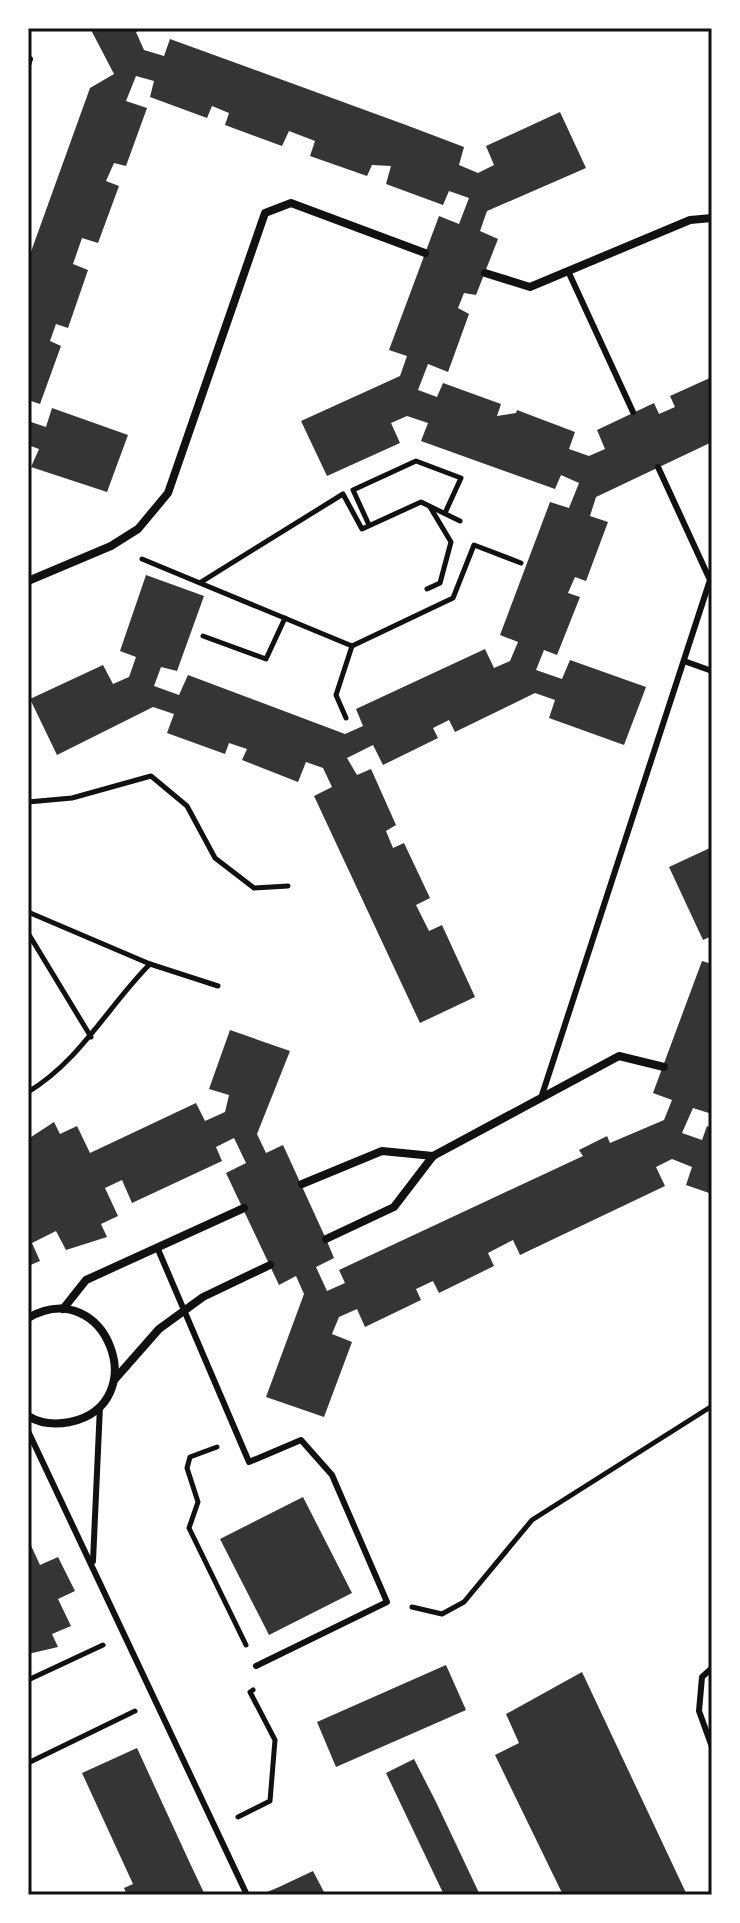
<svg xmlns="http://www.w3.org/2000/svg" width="740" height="1923" viewBox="0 0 740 1923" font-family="'Golos Text',sans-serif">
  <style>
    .building { fill: #353535 }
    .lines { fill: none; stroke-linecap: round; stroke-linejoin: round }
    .path { stroke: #111; stroke-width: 5 }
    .service { stroke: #111; stroke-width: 6 }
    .minor { stroke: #111; stroke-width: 8 }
    .neatline { fill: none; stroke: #111; stroke-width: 3 }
  </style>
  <rect width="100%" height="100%" fill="#fff"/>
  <!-- building -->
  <g class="building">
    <path d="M90,28H145L136,32L144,50L164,56L170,39L406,125L464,147L459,165L478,173L494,165L486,146L560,112L586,168L487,211L480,231L498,239L476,295L464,293L458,308L469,314L448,372L428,364L418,390L437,397L443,383L501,404L497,416L516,413L517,410L575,432L569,449L589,456L605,449L597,430L654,403L659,414L675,407L670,396L712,377V442L596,497L590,516L608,522L586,581L575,577L568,593L580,597L557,655L544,650L536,670L562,679L570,660L646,687L624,745L549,718L555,700L535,693L455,732L449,720L433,728L438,738L383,765L373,745L347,758L357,775L371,769L396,825L386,831L393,848L404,843L430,898L416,905L429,931L442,925L475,997L420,1023L314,796L332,787L323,768L306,762L298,782L242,760L247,749L229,743L225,754L167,733L174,714L153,707L57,755L30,699L103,665L113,684L129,677L136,657L120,651L146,575L204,596L177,671L161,667L154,686L179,695L188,675L345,734L363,726L356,709L485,649L494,668L510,661L518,642L500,635L550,502L569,508L579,483L561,475L555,489L421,441L428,423L407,416L391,423L400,443L327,476L301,421L400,376L407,356L389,350L439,216L459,224L469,198L449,191L443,205L386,184L391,166L372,165L367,176L310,156L315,141L289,131L282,146L225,125L229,113L212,106L207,118L150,97L154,81L136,76L126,101L147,108L126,166L114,163L106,181L119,186L98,243L82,238L73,264L88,270L68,328L56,324L50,341L61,346L40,404L28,400V260L90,88L114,74Z"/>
    <path d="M52,408L128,435L107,492L31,467L39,449L28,445V421L46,427Z"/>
    <path d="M712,847V936L703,940L669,867Z"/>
    <path d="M702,961L712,964V1114L693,1108L682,1133L702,1140L707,1126L712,1128V1194L686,1185L692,1167L672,1159L656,1167L665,1186L520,1255L513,1240L488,1253L494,1266L439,1293L433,1281L416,1289L421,1300L365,1327L357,1309L339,1317L332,1334L352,1342L324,1417L266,1397L304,1294L296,1276L279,1285L226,1173L246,1163L234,1138L216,1147L222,1161L132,1203L122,1180L105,1188L118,1216L101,1224L107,1237L66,1250L56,1231L32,1243L40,1261L28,1266V1139L54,1122L60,1134L77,1126L90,1153L196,1103L205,1121L225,1112L229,1095L209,1089L230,1030L290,1051L257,1134L266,1153L283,1145L326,1239L334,1258L316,1267L327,1291L345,1283L339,1270L583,1156L579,1150L607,1136L610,1143L664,1120L672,1100L653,1093Z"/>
    <path d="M303,1497L352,1593L269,1635L220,1539Z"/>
    <path d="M28,1539L40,1565L58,1557L75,1591L58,1599L71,1626L52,1634L58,1647L28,1654Z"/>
    <path d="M446,1665L466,1710L336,1767L317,1722Z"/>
    <path d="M582,1672L687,1895H563L495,1755L519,1743L506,1714Z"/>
    <path d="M137,1748L188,1859L205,1895H127L124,1888L133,1884L82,1773Z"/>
    <path d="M414,1759L436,1802L480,1895H444L386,1773Z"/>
    <path d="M313,1871L325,1894L260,1895L279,1887Z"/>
  </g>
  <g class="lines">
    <!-- path -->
    <g class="path">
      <path d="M369,525L353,490L416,461L461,478L445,513"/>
      <path d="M142,559L352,646L453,598L474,545L521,563"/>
      <path d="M201,582L343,494L362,529L421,502L460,521"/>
      <path d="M427,589L440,583L451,542L430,507"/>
      <path d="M203,636L266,659L285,618"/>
      <path d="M346,718L336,695L352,646"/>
      <path d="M28,802L72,798L151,776L187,806L215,858L254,888L288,886"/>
      <path d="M28,912L150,964"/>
      <path d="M28,933L91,1037"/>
      <path d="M28,1092C80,1061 108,1006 150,964L218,986"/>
      <path d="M217,1447L190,1457L187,1468L198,1502L189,1528L246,1645"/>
      <path d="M412,1607L442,1614L464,1602L532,1520L712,1406"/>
      <path d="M28,1680L103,1645"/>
      <path d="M28,1763L135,1711"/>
      <path d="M238,1817L270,1801L275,1740L250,1692L253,1690"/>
    </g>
    <!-- service -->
    <g class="service">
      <path d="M28,65L30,59"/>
      <path d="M568,271L633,412"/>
      <path d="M684,661L712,671"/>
      <path d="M542,1095L710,580L658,467"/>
      <path d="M157,1247L249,1462L301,1440L332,1475L387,1602L256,1666"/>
      <path d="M28,1431L247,1895"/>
      <path d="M93,1561L100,1406"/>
      <path d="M712,1668L702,1677L699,1711L712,1747"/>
    </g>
    <!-- minor -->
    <g class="minor">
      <path d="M485,273L530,287L690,220L712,218"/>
      <path d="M28,581L111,546L138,529L168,493L265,213L291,203L425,253"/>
      <path d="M302,1184L382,1151L433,1156"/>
      <path d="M326,1239L394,1207L433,1156L619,1056L664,1067"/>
      <path d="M63,1309L86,1280L244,1208"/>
      <path d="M28,1318C106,1273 155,1404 70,1422C55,1425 41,1424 28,1416"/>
      <path d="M115,1379L159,1329L203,1297L270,1265"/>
    </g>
  </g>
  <!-- border -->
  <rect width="740" height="1923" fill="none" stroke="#ffffff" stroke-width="60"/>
  <rect x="30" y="30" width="680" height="1863" class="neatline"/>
</svg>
